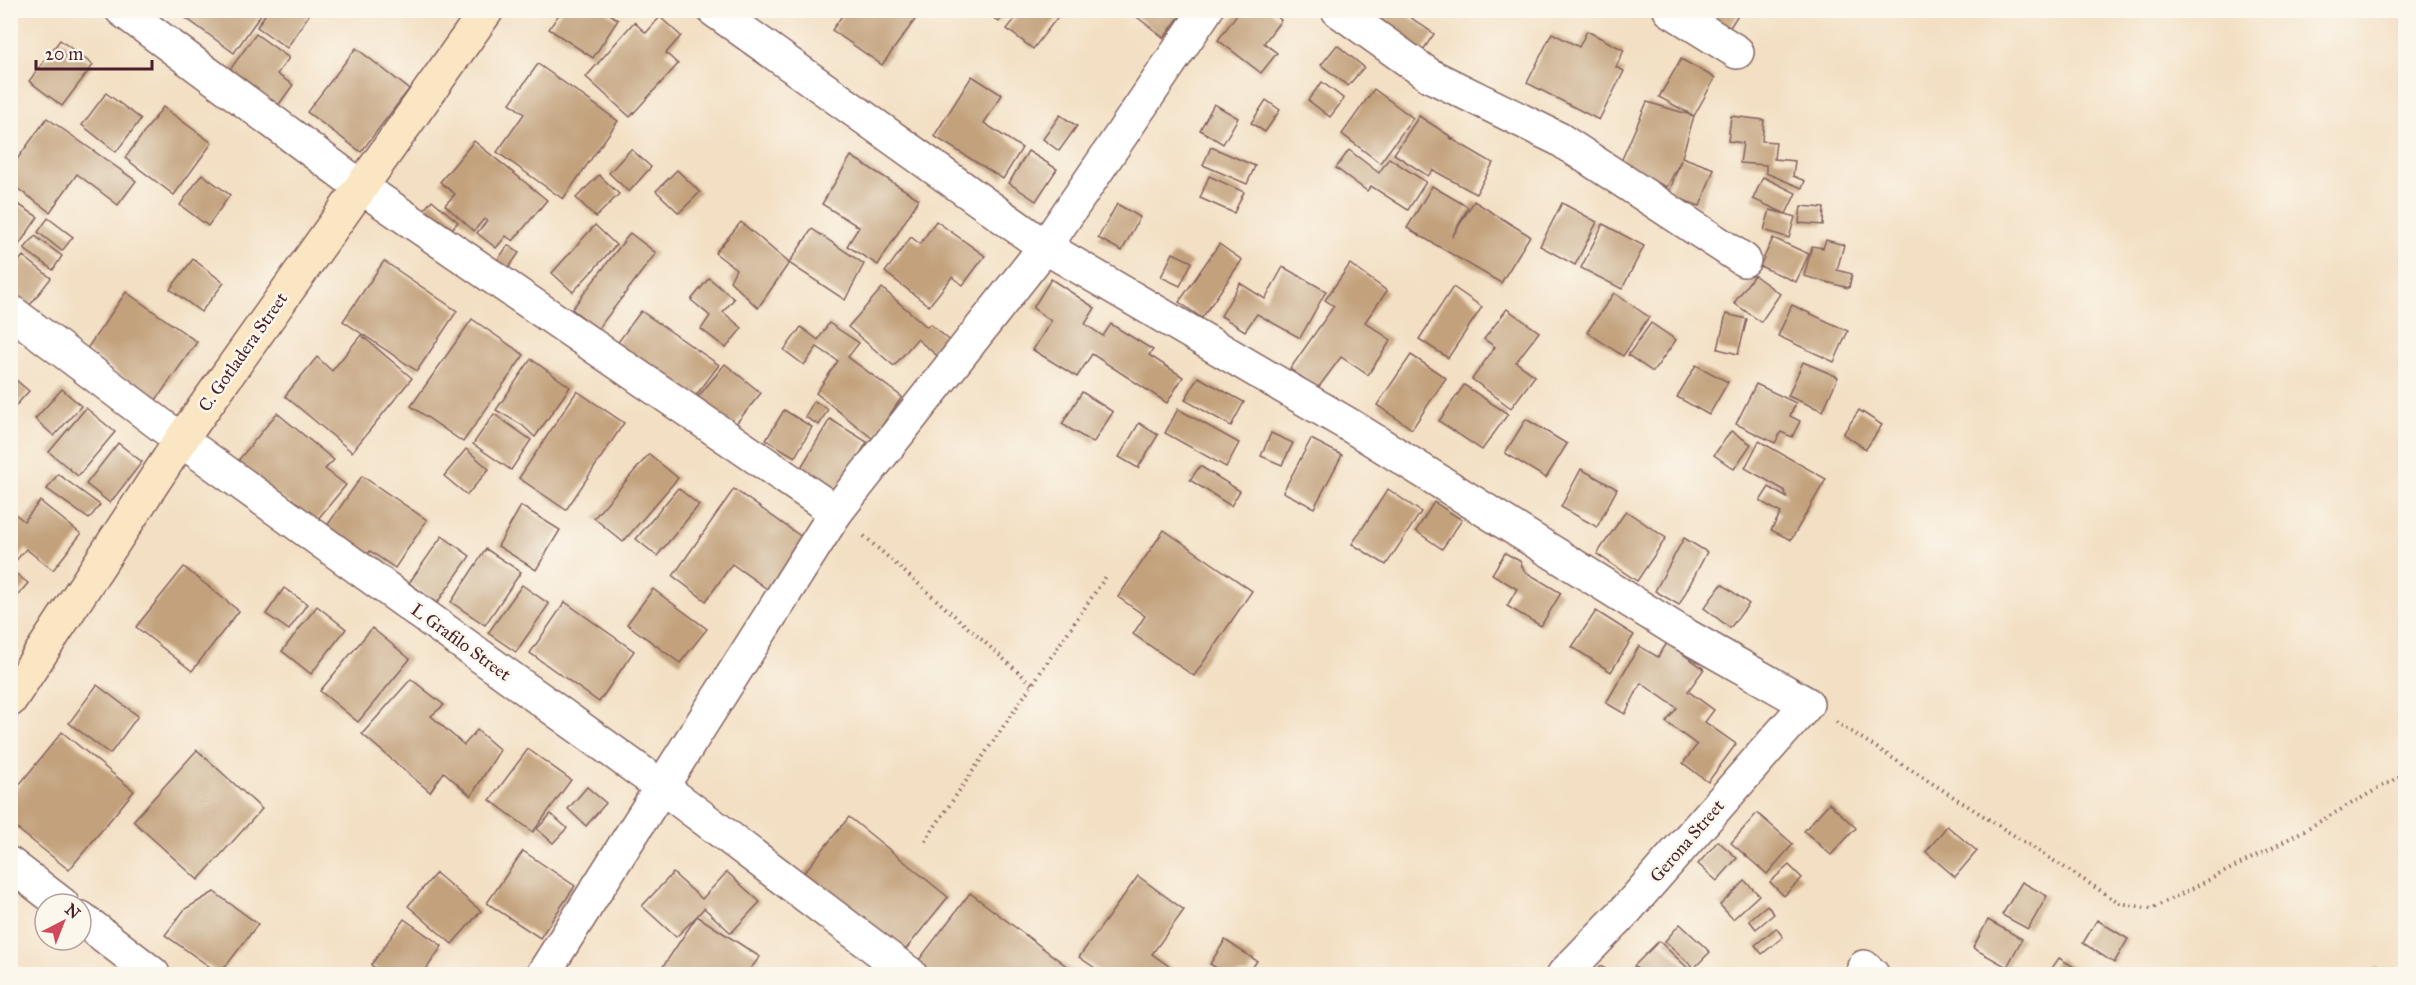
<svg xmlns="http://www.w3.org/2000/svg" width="2416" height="985" viewBox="0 0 2416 985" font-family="'IM FELL Great Primer',serif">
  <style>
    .building { fill: #c2a17c }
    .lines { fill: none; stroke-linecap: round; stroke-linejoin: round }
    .minor-casing { stroke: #856260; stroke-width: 36 }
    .secondary-casing { stroke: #856260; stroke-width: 36 }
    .path { stroke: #856260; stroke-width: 4; stroke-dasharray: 1.5 4.5; stroke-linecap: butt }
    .minor { stroke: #fff; stroke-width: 33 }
    .secondary { stroke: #fbe6c4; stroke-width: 33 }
    .labels { text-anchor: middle; stroke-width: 5; stroke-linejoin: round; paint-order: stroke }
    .street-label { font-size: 18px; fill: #4a1f2b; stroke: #fbf7ec }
  </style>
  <rect width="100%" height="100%" fill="#fbf7ec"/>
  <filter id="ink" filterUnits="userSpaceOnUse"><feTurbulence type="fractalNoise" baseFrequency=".0167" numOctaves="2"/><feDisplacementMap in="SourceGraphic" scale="12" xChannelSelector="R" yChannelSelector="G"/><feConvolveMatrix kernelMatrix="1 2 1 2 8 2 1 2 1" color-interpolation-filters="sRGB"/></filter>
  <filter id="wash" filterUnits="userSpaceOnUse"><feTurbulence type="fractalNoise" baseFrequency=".008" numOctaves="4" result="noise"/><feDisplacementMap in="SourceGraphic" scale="24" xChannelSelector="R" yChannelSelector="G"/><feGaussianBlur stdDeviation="1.35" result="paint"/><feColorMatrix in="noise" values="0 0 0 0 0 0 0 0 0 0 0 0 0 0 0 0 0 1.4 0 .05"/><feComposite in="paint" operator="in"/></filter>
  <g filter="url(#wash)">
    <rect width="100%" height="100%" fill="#f3dfc3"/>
    <g id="blocks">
      <!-- building -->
      <g class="building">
        <path d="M175,10H264L234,53Z"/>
        <path d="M268,10H303L309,15L287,48L257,27Z"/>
        <path d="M562,10H604L618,20L593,58L549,29Z"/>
        <path d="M846,10H909L917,17L882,65L832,30Z"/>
        <path d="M983,10H1007L999,22Z"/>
        <path d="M1022,10H1063L1033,49L1007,29Z"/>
        <path d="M1128,10H1184L1164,38Z"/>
        <path d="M1240,10H1269L1281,20L1264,43L1277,53L1261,73L1218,40Z"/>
        <path d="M1384,10H1400L1434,34L1419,56L1374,26Z"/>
        <path d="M1714,10H1741L1729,29L1710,17Z"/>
        <path d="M660,17L681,36L666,53L678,64L630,117L586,77L634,22L646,33Z"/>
        <path d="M1587,31L1624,50L1616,67L1624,71L1599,120L1527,83L1552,33L1579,47Z"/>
        <path d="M256,34L289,58L277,74L293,85L272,114L223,79Z"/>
        <path d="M60,40L93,65L62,106L29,81Z"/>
        <path d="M1337,45L1364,67L1348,86L1321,65Z"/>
        <path d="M356,48L409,89L361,152L307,112Z"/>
        <path d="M1681,59L1715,78L1694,116L1682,157L1714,169L1700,206L1668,195L1681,160L1667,187L1619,166L1647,102L1694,116L1659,97Z"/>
        <path d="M538,64L618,121L563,199L497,152L524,114L510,103Z"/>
        <path d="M972,76L1002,95L984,123L1022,148L1003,179L934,136Z"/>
        <path d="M1322,82L1344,99L1330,117L1308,100Z"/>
        <path d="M1374,89L1413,118L1380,163L1342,134Z"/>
        <path d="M106,93L141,119L116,152L82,125Z"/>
        <path d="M1266,100L1280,110L1265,132L1251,123Z"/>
        <path d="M1214,104L1238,118L1223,144L1200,130Z"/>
        <path d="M163,107L212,143L174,195L125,158Z"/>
        <path d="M1060,115L1077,126L1059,151L1043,139Z"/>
        <path d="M1419,116L1453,138H1450L1493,163L1476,194L1433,170L1428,176L1394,154Z"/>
        <path d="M1731,116L1764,120L1762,141L1776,142L1774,159L1795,161L1793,176L1805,181L1802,188L1766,173V165L1740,163L1743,143L1728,141Z"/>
        <path d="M47,118L136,181L118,205L77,174L50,212L10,183V169Z"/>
        <path d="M474,141L547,200L513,241L506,236L496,248L477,233L487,221L484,219L474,231L445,205L455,194L440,182Z"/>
        <path d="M1211,147L1255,166L1247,184L1203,165Z"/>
        <path d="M631,149L651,167L629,192L609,173Z"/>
        <path d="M1349,150L1379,173L1389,158L1426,182L1408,210L1371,186L1367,191L1336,168Z"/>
        <path d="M1028,151L1057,169L1036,201L1009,183Z"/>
        <path d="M851,156L919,199L878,265L847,246L859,227L822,204Z"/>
        <path d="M677,170L700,192L679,213L656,191Z"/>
        <path d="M202,174L230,195L208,226L180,205Z"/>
        <path d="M599,175L619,194L596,217L576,198Z"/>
        <path d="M1209,176L1244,192L1234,213L1200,198Z"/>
        <path d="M1763,177L1796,193L1786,214L1795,217L1789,238L1764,230L1770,210L1786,214L1753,199Z"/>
        <path d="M1432,186L1468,207L1452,237L1474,201L1530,236L1501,283L1407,228Z"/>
        <path d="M10,199L38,217L10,258Z"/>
        <path d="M432,200L458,222L444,238L418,217Z"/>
        <path d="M1562,203L1597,222L1575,265L1540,246Z"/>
        <path d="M1117,204L1140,217L1122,251L1098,238Z"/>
        <path d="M1801,206L1824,208L1823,225L1799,223Z"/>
        <path d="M48,218L73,237L62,251L38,232Z"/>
        <path d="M936,221L985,256L963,285L952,277L929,306L885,272L911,237L920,244Z"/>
        <path d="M741,222L789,263L812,229L864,264L845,300L789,263L758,308L730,281L736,269L715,253Z"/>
        <path d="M1603,224L1644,246L1622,289L1581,268Z"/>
        <path d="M595,225L616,245L573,292L552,273Z"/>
        <path d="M630,233L656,253L598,329L572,309Z"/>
        <path d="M35,236L62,256L53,270L24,249Z"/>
        <path d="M1773,238L1809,254L1796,282L1760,266Z"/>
        <path d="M1826,240L1844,245L1837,270L1852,274L1849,288L1804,276L1812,246L1823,248Z"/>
        <path d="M1219,244L1242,260L1202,318L1179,302Z"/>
        <path d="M508,245L519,253L502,277L491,270Z"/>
        <path d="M1173,253L1192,262L1180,286L1161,277Z"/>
        <path d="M23,256L51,278L27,309L10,296V272Z"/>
        <path d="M193,259L224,283L201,312L170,289Z"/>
        <path d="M384,261L457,311L417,371L343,321Z"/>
        <path d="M1350,264L1387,291L1365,322L1391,340L1368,375L1341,357L1318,388L1290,369L1334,306L1325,300Z"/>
        <path d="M1283,267L1326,291L1300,338L1257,314L1245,331L1221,316L1240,283L1265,299Z"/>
        <path d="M1754,275L1780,294L1761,322L1734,303Z"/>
        <path d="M709,278L734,299L723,312L742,328L726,348L701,329L710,316L691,300Z"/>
        <path d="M1051,279L1095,308L1085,324L1103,336L1111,324L1153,350L1149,355L1183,377L1167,403L1092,354L1077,377L1033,350L1051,321L1033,308Z"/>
        <path d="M1453,287L1482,307L1448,358L1419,339Z"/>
        <path d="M882,288L927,327L930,324L953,343L940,358L917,339L894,366L848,327Z"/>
        <path d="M126,292L197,342L156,400L86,350Z"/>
        <path d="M1614,293L1649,317L1623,356L1587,332Z"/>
        <path d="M1792,305L1848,331L1834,362L1778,336Z"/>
        <path d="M1507,309L1539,332L1516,362L1535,376L1511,408L1472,379L1495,347L1484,339Z"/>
        <path d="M641,311L719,365L689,405L613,349Z"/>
        <path d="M1726,314L1747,319L1738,354L1718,349Z"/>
        <path d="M472,319L524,355L463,442L411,406Z"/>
        <path d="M829,323L859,343L848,357L902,397L873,439L816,393L838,361L817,347L804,365L784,350L801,327L818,340Z"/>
        <path d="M1651,323L1676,340L1653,372L1628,355Z"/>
        <path d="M361,335L412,378L352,452L285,396L317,357L332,371Z"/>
        <path d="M1411,355L1446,378L1412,429L1377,405Z"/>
        <path d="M531,359L570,387L535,437L522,425L496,410Z"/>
        <path d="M1803,362L1838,377L1823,411L1788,396Z"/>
        <path d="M725,364L761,393L734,426L698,397Z"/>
        <path d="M1696,365L1728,382L1709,415L1677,397Z"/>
        <path d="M10,375L29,391L10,412Z"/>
        <path d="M1198,377L1244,402L1231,426L1185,400Z"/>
        <path d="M1756,384L1796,403L1790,416L1800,421L1792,437L1781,432L1775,443L1736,424Z"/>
        <path d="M1464,385L1508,414L1482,450L1439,421Z"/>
        <path d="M62,389L81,406L54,436L35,419Z"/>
        <path d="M577,391L624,423L566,510L519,478Z"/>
        <path d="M1082,392L1113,412L1093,443L1062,424Z"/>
        <path d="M814,401L828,409L819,425L805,417Z"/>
        <path d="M86,408L115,432L78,476L49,452Z"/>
        <path d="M1178,409L1239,443L1226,467L1165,433Z"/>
        <path d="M784,410L812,427L795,457L766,440Z"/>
        <path d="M1859,410L1882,425L1866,449L1843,434Z"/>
        <path d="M277,413L334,460L325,469L346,485L317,520L232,468Z"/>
        <path d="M494,414L531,440L511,470L473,444Z"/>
        <path d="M830,419L867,442L832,502L794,479Z"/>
        <path d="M1526,419L1567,444L1546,478L1505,453Z"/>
        <path d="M1139,423L1158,435L1138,468L1119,457Z"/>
        <path d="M1731,431L1751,444L1734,469L1714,455Z"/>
        <path d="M1271,433L1293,443L1282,465L1261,456Z"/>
        <path d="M1311,439L1342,455L1314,508L1283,492Z"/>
        <path d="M1759,441L1826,479L1791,540L1771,530L1781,513L1760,501L1769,487L1787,498L1784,490L1745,468Z"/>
        <path d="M118,443L142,462L110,503L86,484Z"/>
        <path d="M466,449L489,469L467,495L444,476Z"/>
        <path d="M649,454L678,478L623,542L594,518Z"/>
        <path d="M1200,466L1240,491L1231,506L1190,480Z"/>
        <path d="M1581,469L1617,489L1597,527L1561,507Z"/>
        <path d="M58,474L100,505L89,519L47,489Z"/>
        <path d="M362,476L427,520L395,568L370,551L365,559L324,530Z"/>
        <path d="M678,488L699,505L657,556L636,539Z"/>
        <path d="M734,489L813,545L777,596L732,564L706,601L673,576Z"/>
        <path d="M1388,489L1421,512L1386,565L1352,544Z"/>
        <path d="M40,501L81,534L53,570L26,549L13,564L10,561V510L24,521Z"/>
        <path d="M1434,502L1462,520L1442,549L1416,531Z"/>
        <path d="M521,506L560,530L536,570L498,546Z"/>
        <path d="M1626,511L1666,538L1637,581L1597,554Z"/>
        <path d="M1164,530L1252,591L1194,676L1133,634L1145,616L1118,597Z"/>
        <path d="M442,536L470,556L437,603L409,583Z"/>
        <path d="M1684,538L1707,552L1679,605L1655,591Z"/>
        <path d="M486,549L521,572L485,625L451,602Z"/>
        <path d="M1505,553L1520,561L1524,571L1561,593L1541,626L1507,606L1517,589L1492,574Z"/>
        <path d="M184,567L239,611L192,671L136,627Z"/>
        <path d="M10,569L28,583L10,605Z"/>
        <path d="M1722,584L1749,604L1730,628L1704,608Z"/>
        <path d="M522,585L549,604L516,652L488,633Z"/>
        <path d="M284,588L307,604L289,630L266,614Z"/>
        <path d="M653,589L707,629L680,663L627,624Z"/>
        <path d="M565,602L634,651L599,702L530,653Z"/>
        <path d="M317,606L346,629L311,674L282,651Z"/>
        <path d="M1596,611L1634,635L1611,672L1572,647Z"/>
        <path d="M372,628L410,659L358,722L320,691Z"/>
        <path d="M1667,643L1704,669L1688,691L1714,710L1705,722L1736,744L1708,782L1683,763L1697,745L1666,722L1677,708L1641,683L1625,714L1606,703L1639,646L1658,657Z"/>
        <path d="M411,679L444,705L431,716L464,745L477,730L500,750L471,796L444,772L430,792L362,734Z"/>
        <path d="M97,685L138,716L110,754L69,723Z"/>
        <path d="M62,732L134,791L69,870L10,823V796Z"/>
        <path d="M528,749L571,780L533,832L490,800Z"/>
        <path d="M197,750L262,809L198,880L133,821Z"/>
        <path d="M587,787L606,803L586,826L568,809Z"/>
        <path d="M1829,803L1856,828L1831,855L1804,831Z"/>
        <path d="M1757,813L1793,844L1767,874L1731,843Z"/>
        <path d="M551,814L567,828L553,843L537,829Z"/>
        <path d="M849,817L948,897L902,954L803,874Z"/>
        <path d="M1947,826L1977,851L1955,877L1926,852Z"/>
        <path d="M1718,841L1737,858L1717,881L1698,864Z"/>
        <path d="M523,851L575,886L540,938L487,903Z"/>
        <path d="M1789,865L1802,878L1784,896L1770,882Z"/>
        <path d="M727,872L760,902L731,933L704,908L697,916L760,957L746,974H658L697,916L676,937L642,906L673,873L702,899Z"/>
        <path d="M436,873L481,911L452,944L408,906Z"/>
        <path d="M1138,876L1184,910L1152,954L1180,974H1104L1079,957Z"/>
        <path d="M1745,881L1759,895L1733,919L1720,905Z"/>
        <path d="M2022,882L2047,896L2028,929L2002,915Z"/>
        <path d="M214,892L258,924L220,974L165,935L185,909Z"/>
        <path d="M970,893L1077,974H928L915,965Z"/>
        <path d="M1767,905L1774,914L1756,929L1749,920Z"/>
        <path d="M404,919L442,946L423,974H384L371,965Z"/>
        <path d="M1988,920L2022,939L2007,967L1973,948Z"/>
        <path d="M2097,920L2128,939L2114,963L2083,943Z"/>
        <path d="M1680,924L1710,952L1694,968L1665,941Z"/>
        <path d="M1776,928L1783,937L1762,954L1755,945Z"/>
        <path d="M1225,940L1257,961L1248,974H1226L1210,964Z"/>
        <path d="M1659,941L1694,974H1643L1634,966Z"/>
        <path d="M2059,958L2079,970L2077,974H2048Z"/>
        <path d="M1600,966L1614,974H1595Z"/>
        <path d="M2377,967L2382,974H2365Z"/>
      </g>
    </g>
  </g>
  <g filter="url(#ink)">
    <use href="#blocks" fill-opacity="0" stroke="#856260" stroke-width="1.5"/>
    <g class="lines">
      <!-- minor casing -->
      <g class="minor-casing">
        <g id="minor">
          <path d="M122,10L361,187L836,512"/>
          <path d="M714,10L1045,247L1351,426L1680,632L1807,704L1626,910L1564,974"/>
          <path d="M1338,10L1429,75L1559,139L1744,260"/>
          <path d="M1670,10L1737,52"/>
          <path d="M10,311L181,440L662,787L910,974"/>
          <path d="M10,864L62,904"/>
          <path d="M81,918L153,974"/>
          <path d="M1864,967L1872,974"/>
          <path d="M543,974L836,512L1045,247L1206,10"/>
        </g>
      </g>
      <!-- secondary casing -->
      <g class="secondary-casing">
        <path id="secondary" d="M10,700L181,440L487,10"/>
      </g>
      <!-- path -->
      <g class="path">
        <path d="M864,536L1032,684"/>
        <path d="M1836,722L2120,903L2151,909L2276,846L2406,773"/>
        <path d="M925,841L1107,575"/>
      </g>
      <!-- minor -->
      <use href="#minor" class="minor"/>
      <!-- secondary -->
      <use href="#secondary" class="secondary"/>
    </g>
  </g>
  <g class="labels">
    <!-- street labels -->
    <g class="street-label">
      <text transform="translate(243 352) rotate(-55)" y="6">C. Gotladera Street</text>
      <text transform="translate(461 642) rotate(36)" y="6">L Grafilo Street</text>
      <text transform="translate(1687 841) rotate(-49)" y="6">Gerona Street</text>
    </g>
  </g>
  <!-- margin -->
  <rect width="2416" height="985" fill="none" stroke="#fbf7ec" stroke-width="36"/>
  <!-- north arrow -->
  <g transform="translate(63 922) rotate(42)"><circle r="28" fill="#fbf7ec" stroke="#b4a19f" stroke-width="1.5"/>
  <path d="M0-4.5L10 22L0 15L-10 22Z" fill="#d1495b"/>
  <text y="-9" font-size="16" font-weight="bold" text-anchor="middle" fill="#4a1f2b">N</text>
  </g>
  <!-- scale -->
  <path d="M36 60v9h116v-9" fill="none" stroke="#4a1f2b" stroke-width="3"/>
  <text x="45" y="60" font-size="18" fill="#4a1f2b" stroke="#fbf7ec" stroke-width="4.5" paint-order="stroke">20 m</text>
</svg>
